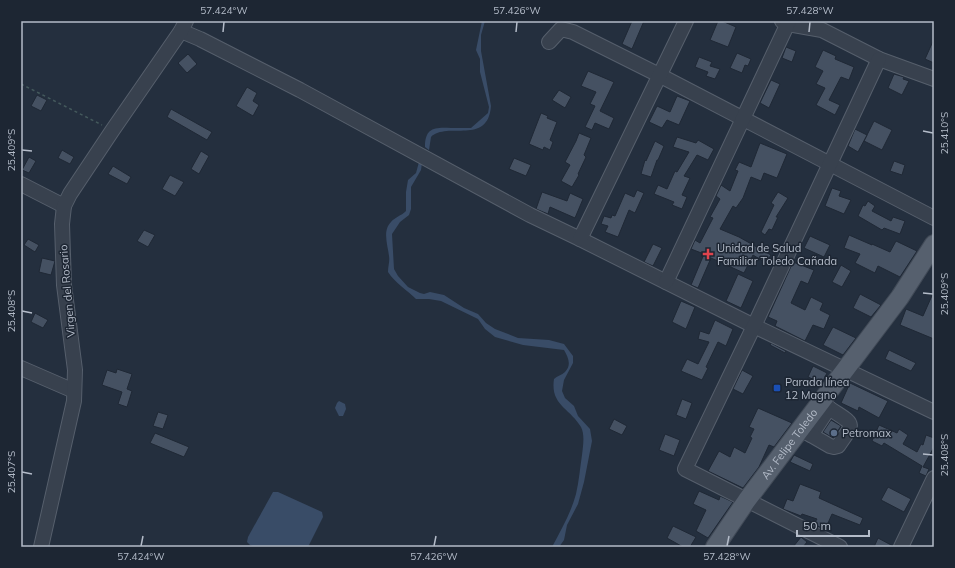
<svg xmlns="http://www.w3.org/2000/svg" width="955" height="568" viewBox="0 0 955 568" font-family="Mulish,sans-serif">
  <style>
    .water { fill: #394c67 }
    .building { fill: #455162; stroke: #1f2835 }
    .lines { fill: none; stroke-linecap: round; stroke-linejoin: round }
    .minor-casing { stroke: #565f6c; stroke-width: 16 }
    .major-casing { stroke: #414a57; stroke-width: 20 }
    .path { stroke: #44595c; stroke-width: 1.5; stroke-dasharray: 3 3; stroke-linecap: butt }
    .minor { stroke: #38414e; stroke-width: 14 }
    .major { stroke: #56606e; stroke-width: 18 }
    .ticks { fill: none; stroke: #b4bcc9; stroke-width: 1.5 }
    .health-dot { fill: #e0444e; stroke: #1d2633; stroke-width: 1.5 }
    .transit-dot { fill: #1a4fb4; stroke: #1d2633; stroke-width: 1.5 }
    .service-dot { fill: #5c6f8a; stroke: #1d2633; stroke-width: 1.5 }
    .labels { text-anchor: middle; stroke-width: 3; stroke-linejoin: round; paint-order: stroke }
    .poi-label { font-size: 11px; fill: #b4bcc9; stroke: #1d2633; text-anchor: start }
    .street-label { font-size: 11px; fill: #b4bcc9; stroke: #1d2633 }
    .neatline { fill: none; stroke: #b4bcc9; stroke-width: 1.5 }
    .ticks-label { font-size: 10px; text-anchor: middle; fill: #b4bcc9 }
  </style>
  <rect width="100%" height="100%" fill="#242f3e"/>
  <!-- water -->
  <g class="water">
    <path d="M482,21H485L481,35V51L491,106C488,146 447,121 431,137L429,150L425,147C425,128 434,127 451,128C458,128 464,128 471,128L488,113L489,107L480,72V59L476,50Z"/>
    <path d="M419,162L422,163L421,170L411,187V209L409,215L400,222L392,234L394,269L398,276L408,287L420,293L424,294L430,292L444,295L464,308L478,314L486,323L495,329L518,338L549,340L564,344L573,356V363L564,380L562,391L565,398L574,406L578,416L590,429L592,441L584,482L578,504L567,525L564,540L559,547H552C561,530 571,513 576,494C579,481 580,468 582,455C583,446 585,435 581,427C570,408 550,405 554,379C557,376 562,375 565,372C572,365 568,357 564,350L523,345L495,337L485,329L478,319L441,301L429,299H416C407,290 395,283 388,272C388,266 390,261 389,256C388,246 382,231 391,222C395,217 401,216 406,211V192L408,180L416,173Z"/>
    <path d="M339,401L345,404L346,409L343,416H339L335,408L337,403Z"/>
    <path d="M273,492H278L322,512L323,517L308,547H255L250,545L247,542L248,537Z"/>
  </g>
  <!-- building -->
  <g class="building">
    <path d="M632,21H644L632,49L622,44Z"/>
    <path d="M718,21H722L736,27L728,47L710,40Z"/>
    <path d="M934,39V63L925,59Z"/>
    <path d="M786,47L796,51L792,62L782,58Z"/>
    <path d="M823,50L836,56L835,59L854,67L849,80L841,77L829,100L840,105L835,115L816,105L825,88L816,84L823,71L815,67Z"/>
    <path d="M737,53L751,59L748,66L745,65L742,73L730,68Z"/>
    <path d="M188,54L197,64L187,73L178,63Z"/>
    <path d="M699,57L712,62L710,66L720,69L715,79L706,76L708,72L695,67Z"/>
    <path d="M588,71L614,82L600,111L614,118L609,129L595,123L592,130L585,127L595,106L590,104L596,92L581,86Z"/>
    <path d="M894,74L904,77L903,79L909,81L902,95L888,88Z"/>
    <path d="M771,80L780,84L769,108L760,103Z"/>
    <path d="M247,87L257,93L253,101L259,105L253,116L236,106Z"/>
    <path d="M559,90L571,97L565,108L552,100Z"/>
    <path d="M37,95L47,100L41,111L31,106Z"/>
    <path d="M677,96L690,101L679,125L667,120L662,128L649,122L657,106L670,112Z"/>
    <path d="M171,109L212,132L207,140L167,117Z"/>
    <path d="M541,113L548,116L547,118L557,122L550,140L553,142L550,150L544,147L543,150L529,144Z"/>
    <path d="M874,121L892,130L882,150L864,141Z"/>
    <path d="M855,129L867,135L858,152L848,146Z"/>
    <path d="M579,133L591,138L584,155L586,157L578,174L579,175L572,187L561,181L570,165L565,162L576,141Z"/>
    <path d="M677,137L696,143L698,140L714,149L708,160L697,155L684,176L690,178L682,195L687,197L682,209L672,205L674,202L654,194L658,185L667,189L675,171L677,172L689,152L673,147Z"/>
    <path d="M655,141L664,146L658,160H657L651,177L641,174L645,160L646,161Z"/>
    <path d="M760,143L787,154L777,178L764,173L761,181L751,177L743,198L736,208L733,206L720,229L739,237L771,255L766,263L753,255L744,273L711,258L698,288L691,285L704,254L691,249L695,240L700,243L713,218L710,217L720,199L716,196L721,185L730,191L738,171L735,170L739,162L751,167Z"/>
    <path d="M62,150L74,157L70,164L58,158Z"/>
    <path d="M201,151L209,156L199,174L191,169Z"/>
    <path d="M29,157L36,161L29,173L22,170Z"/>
    <path d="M514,158L531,165L526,176L509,169Z"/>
    <path d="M894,161L905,165L902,175L890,171Z"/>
    <path d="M113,166L131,177L127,184L108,174Z"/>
    <path d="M170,175L184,182L175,196L162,189Z"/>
    <path d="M832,188L841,191L839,196L851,200L844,214L825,206Z"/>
    <path d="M637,190L644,193L635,213L629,210L618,237L605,232L608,226L601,224L604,216L611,218L612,215L615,216L625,193L634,197Z"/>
    <path d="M542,192L567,201L570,193L583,199L575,218L550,207L548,214L536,209Z"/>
    <path d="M778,192L788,198L776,217H778L772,230L769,229L765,235L761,232L774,205L771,203Z"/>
    <path d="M868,201L875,206L872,211L891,221L893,217L905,221L900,234L884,228L882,230L858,216L863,205L865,206Z"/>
    <path d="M144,230L155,235L148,247L137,241Z"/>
    <path d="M849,235L872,245V244L890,252L896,241L917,251L900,277L878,266L875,273L855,263L860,254L844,248Z"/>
    <path d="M810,236L830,245L824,257L804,248Z"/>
    <path d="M28,239L39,245L35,252L24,245Z"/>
    <path d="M653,244L662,248L653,266L644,262Z"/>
    <path d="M42,258L55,261L51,275L39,272Z"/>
    <path d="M793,262L814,270L808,284L801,281L791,303L805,310L811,297L823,303L820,310L830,315L824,329L813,325L805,341L775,326L777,321L768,317Z"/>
    <path d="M841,265L851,271L842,287L832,282Z"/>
    <path d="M738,274L753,281L741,308L726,301Z"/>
    <path d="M934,291V339L900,325L906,309L923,316Z"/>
    <path d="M860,294L881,305L871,317L853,308Z"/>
    <path d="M681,301L695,307L686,329L672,322Z"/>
    <path d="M35,313L48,320L43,328L31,322Z"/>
    <path d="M715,320L733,329L726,346L718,342L706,367L708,368L702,380L681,371L687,359L698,364L709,342L698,339L700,331L709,334Z"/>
    <path d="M833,327L856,338L843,355L823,345Z"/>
    <path d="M771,343L786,351L785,353L770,345Z"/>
    <path d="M889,350L916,363L911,371L885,359Z"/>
    <path d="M813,366L827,373L822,383L808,377Z"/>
    <path d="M117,369L132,374L127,389L132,391L127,407L118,404L122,392L102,385L107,370L116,373Z"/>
    <path d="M742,370L753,376L743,394L733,389Z"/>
    <path d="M850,383L888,401L879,418L859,407L858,411L841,403Z"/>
    <path d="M682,399L692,403L686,419L676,415Z"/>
    <path d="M758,408L792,423L774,447L769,445L759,467L743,488L708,471L719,451L730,457L734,447L745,453L752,438L750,437L754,429L749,427Z"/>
    <path d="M158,412L168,415L163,429L153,426Z"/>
    <path d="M614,419L627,426L622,435L609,429Z"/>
    <path d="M831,420L841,426L833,438L823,432Z"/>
    <path d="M879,425L897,433L899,429L908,435L903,444L917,452L921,444L923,445L926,435L934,438V447L923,467L929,469L926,476L919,473L922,466L884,443L882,446L872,441Z"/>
    <path d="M155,433L189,447L184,457L150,443Z"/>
    <path d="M665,434L680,440L674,456L659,450Z"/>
    <path d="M794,455L813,464L810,471L790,462Z"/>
    <path d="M800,484L821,492L819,498L863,518L860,525L832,514L825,530L814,524L817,519L802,514L801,516L783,509L787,499L793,501Z"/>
    <path d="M888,487L911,499L904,512L881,500Z"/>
    <path d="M699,491L719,500L720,496L733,502L708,538L696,531L706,510L693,504Z"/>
    <path d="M673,526L696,537L690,547H683L667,538Z"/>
    <path d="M801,537L807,542L803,547H793Z"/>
    <path d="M878,538L893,546V547H874Z"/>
  </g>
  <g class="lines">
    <!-- minor casing -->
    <g class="minor-casing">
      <g id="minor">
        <path d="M782,21L788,24L822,30L879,59L934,79"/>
        <path d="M181,31L200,39L300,90L530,215L580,239L754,326L934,412"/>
        <path d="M549,42L561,29L573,32L659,75L934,218"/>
        <path d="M21,184L64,206"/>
        <path d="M580,239L686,21"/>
        <path d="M666,282L789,21"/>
        <path d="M21,368L74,391"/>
        <path d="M803,431L811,435L829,408L824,402"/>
        <path d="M811,435L830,446L834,447L838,446C856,421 854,425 829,408"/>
        <path d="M41,547L74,401L75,370L64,285L62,224L64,206L70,194L112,131L181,31L186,21"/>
        <path d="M840,547L685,469L754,326L879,59"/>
        <path d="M901,547L934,478"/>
      </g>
    </g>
    <!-- major casing -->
    <g class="major-casing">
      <g id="major">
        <path id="s1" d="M715,547L747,500L900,297L934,244"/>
      </g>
    </g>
    <!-- path -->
    <path class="path" d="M21,84L102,125"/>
    <!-- minor -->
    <use href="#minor" class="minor"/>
    <!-- major -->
    <use href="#major" class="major"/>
  </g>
  <!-- ticks -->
  <path class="ticks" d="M223,32L224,22M516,32L517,22M809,32L810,22M923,131L933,133M22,150L32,151M923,293L933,294M22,311L32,313M923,454L933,455M22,472L32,474M141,546L143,536M434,546L436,536M727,546L729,536"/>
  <!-- markers -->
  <path class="health-dot" d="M706 248h4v4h4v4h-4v4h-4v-4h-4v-4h4z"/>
  <rect class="transit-dot" x="773" y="384" width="8" height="8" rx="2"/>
  <circle class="service-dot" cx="834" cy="433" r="4"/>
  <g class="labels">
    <!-- poi labels -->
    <g class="poi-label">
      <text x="717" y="252">Unidad de Salud<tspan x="717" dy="13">Familiar Toledo Cañada</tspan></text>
      <text x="785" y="386">Parada línea<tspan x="785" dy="13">12 Magno</tspan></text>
      <text x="842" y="437">Petromax</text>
    </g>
    <!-- street labels -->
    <g class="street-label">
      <text transform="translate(67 291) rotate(-95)" y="4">Virgen del Rosario</text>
      <text dy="4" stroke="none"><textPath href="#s1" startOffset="127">Av. Felipe Toledo</textPath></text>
    </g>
  </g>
  <!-- border -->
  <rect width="955" height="568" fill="none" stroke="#1d2633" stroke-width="44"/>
  <!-- scale -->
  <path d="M797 530v6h72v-6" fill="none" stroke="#b4bcc9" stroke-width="2"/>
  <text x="803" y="530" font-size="12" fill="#b4bcc9" stroke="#1d2633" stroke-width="3" paint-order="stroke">50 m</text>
  <rect x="22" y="22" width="911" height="524" class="neatline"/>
  <g class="ticks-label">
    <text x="224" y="14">57.424°W</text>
    <text x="517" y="14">57.426°W</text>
    <text x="810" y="14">57.428°W</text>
    <text transform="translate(944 133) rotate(-90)" y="4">25.410°S</text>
    <text transform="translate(11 150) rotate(-90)" y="4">25.409°S</text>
    <text transform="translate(944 294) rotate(-90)" y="4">25.409°S</text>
    <text transform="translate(11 311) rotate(-90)" y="4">25.408°S</text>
    <text transform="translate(944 455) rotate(-90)" y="4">25.408°S</text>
    <text transform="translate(11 472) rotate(-90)" y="4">25.407°S</text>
    <text x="141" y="560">57.424°W</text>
    <text x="434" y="560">57.426°W</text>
    <text x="727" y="560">57.428°W</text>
  </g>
</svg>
